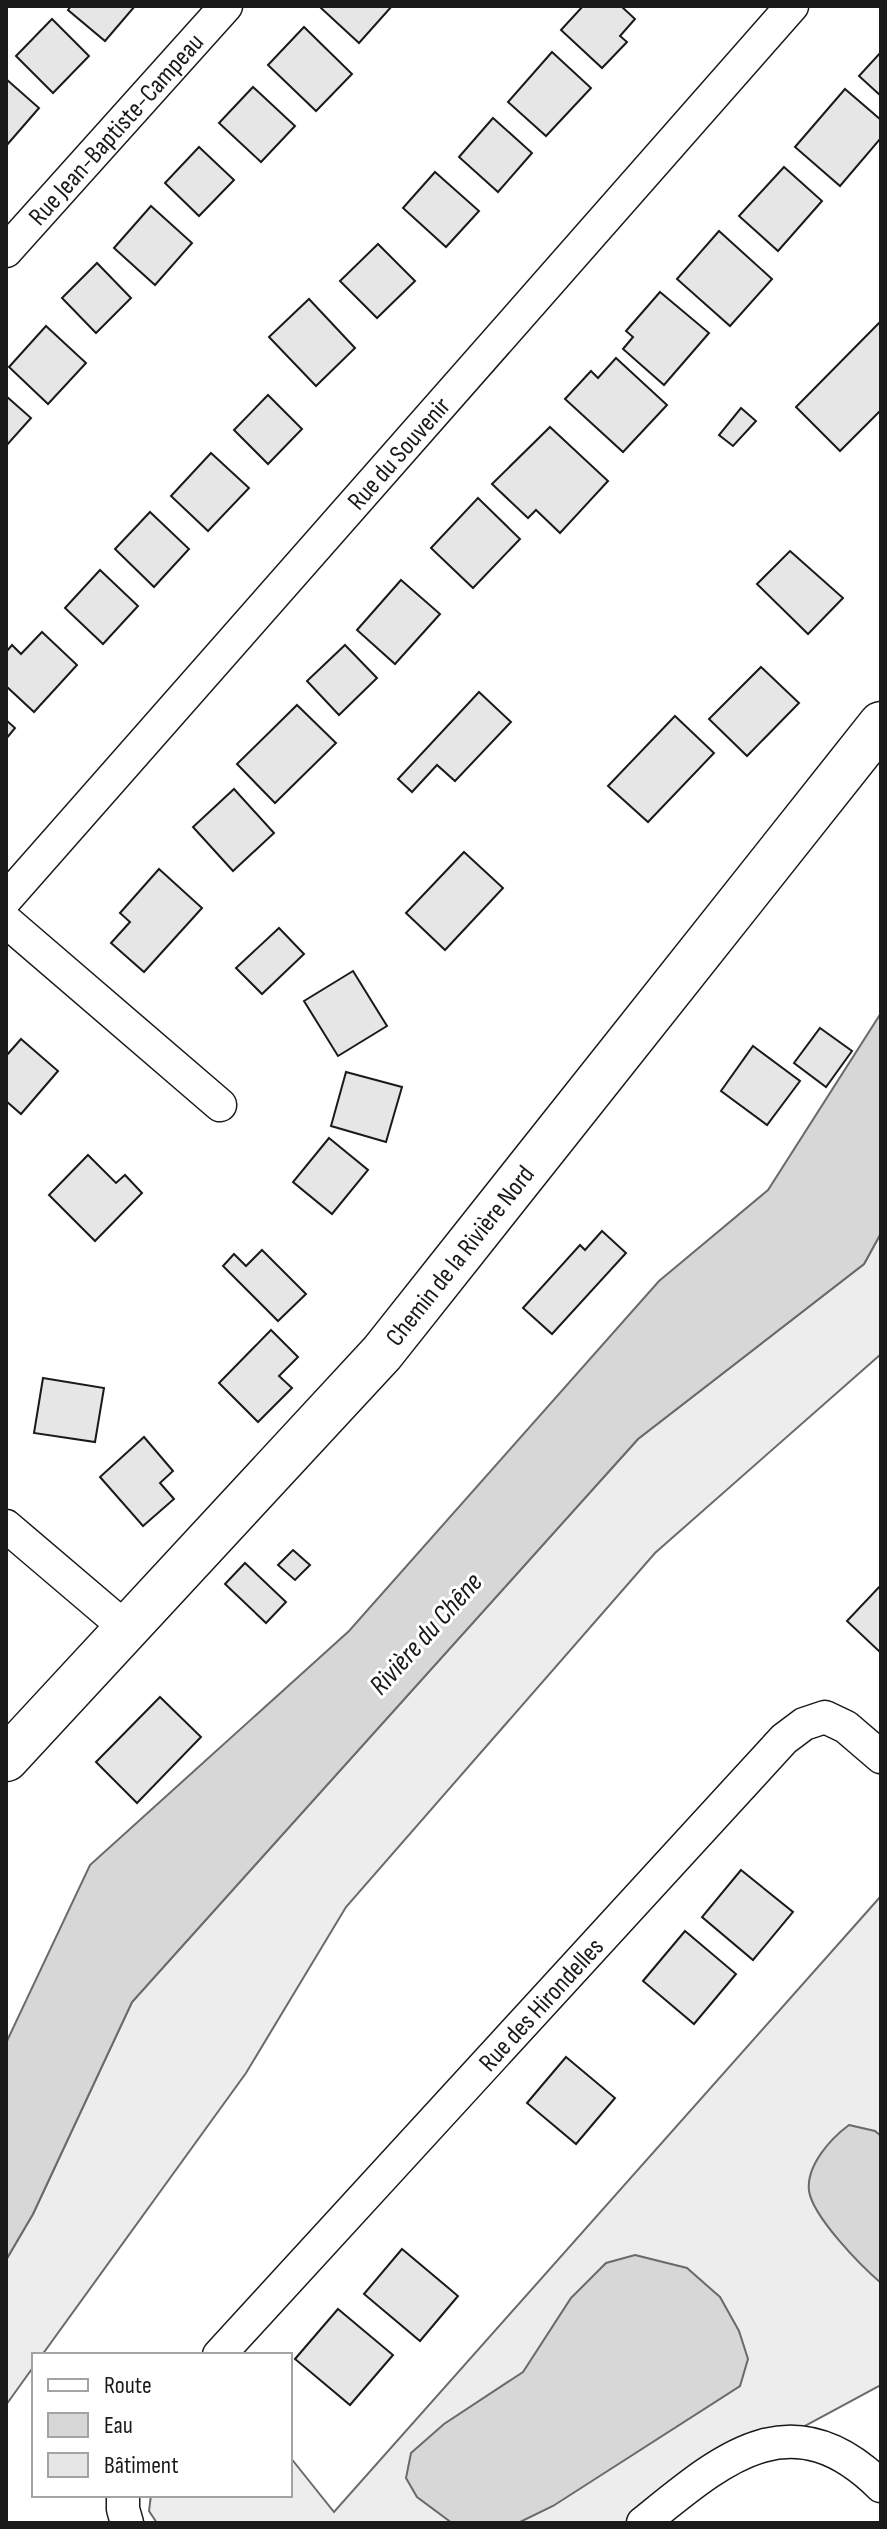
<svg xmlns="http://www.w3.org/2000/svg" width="887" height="2529" viewBox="0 0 887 2529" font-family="'Sofia Sans Condensed',sans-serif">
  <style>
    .built { fill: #ededed; stroke: #6a6a6a; stroke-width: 2 }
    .water { fill: #d7d7d7; stroke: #6a6a6a; stroke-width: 2 }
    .building { fill: #e6e6e6; stroke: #1a1a1a; stroke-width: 2 }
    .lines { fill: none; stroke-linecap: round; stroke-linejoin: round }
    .street-casing { stroke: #1a1a1a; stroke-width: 35 }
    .secondary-casing { stroke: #1a1a1a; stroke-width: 47 }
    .street { stroke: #fff; stroke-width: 32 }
    .secondary { stroke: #fff; stroke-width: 44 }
    .labels { text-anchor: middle; stroke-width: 6; stroke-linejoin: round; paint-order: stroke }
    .street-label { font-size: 26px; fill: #1a1a1a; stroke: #fff }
    .water-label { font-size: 28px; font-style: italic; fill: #1a1a1a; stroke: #fff }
  </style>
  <rect width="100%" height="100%" fill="#fff"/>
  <!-- built -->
  <g class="built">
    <path d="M881,1233V1354L655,1553L346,1907L246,2073L42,2355H34V2366L6,2405V2260L33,2214L132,2002L638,1439L864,1264Z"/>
    <path d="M881,1896V2385L775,2442L643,2523H157L149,2511L151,2495H290V2457L334,2512Z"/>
  </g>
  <!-- water -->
  <g class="water">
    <path d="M881,1013V1233L864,1264L638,1439L132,2002L33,2214L6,2260V2043L90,1865L349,1631L659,1281L768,1190Z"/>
    <path d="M849,2125L875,2131L881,2136V2283C861,2266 813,2217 809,2191C806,2166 830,2139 849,2125Z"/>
    <path d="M635,2255L687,2268L720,2297L739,2331L748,2359L740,2386L553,2506L518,2523H452L417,2497L406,2478L411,2453L444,2424L523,2372L571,2298L606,2263Z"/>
  </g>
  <!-- building -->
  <g class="building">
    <path d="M71,6H135L105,41L68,10Z"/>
    <path d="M323,6H392L359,43L321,8Z"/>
    <path d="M583,6H621L635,19L620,36L627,42L602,68L561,30Z"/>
    <path d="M52,19L89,56L53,93L16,56Z"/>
    <path d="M304,27L352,74L316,111L268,65Z"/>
    <path d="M552,52L591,88L546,136L508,102Z"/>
    <path d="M881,52V96L859,76Z"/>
    <path d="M6,79L39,108L6,146Z"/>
    <path d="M253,87L295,126L261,162L219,123Z"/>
    <path d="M845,89L881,120V138L840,186L795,147Z"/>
    <path d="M493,118L532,153L498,192L459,157Z"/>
    <path d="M199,147L234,180L199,216L165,183Z"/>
    <path d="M784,167L822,201L778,251L739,216Z"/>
    <path d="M435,172L479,211L446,247L403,208Z"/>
    <path d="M151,206L192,243L155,285L114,248Z"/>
    <path d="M719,231L772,279L730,326L677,279Z"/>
    <path d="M378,244L415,281L377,318L340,281Z"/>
    <path d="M97,263L131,298L96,333L62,298Z"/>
    <path d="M660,292L709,333L664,385L623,349L633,337L626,331Z"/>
    <path d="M309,299L355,348L316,386L269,337Z"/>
    <path d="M881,321V410L840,451L796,407Z"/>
    <path d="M46,326L86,363L48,404L9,367Z"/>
    <path d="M616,358L667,405L623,452L565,399L591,371L598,378Z"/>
    <path d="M268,395L302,429L268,464L234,430Z"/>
    <path d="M6,396L31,418L6,446Z"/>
    <path d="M741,408L756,421L733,446L719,435Z"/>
    <path d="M550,427L608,481L560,533L536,510L528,518L492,484Z"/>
    <path d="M211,453L249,488L208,531L171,496Z"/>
    <path d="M478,498L520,539L473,588L431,548Z"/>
    <path d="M150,512L189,549L154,587L115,549Z"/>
    <path d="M790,551L843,598L808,634L757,584Z"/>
    <path d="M100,570L138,606L103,644L65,608Z"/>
    <path d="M401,580L440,614L395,664L357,630Z"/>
    <path d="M42,632L77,665L34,712L6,686V652L12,645L21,654Z"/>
    <path d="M345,645L377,678L339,715L307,681Z"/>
    <path d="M761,667L799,703L747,756L709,719Z"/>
    <path d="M479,692L511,722L455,781L437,765L412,792L398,779Z"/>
    <path d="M297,705L336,743L275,803L237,764Z"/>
    <path d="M675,716L714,753L648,822L608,786Z"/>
    <path d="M6,720L15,728L6,739Z"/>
    <path d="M234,789L274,833L233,871L193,827Z"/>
    <path d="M464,852L503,888L445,950L406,913Z"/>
    <path d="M159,869L202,908L144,972L111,943L130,922L120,913Z"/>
    <path d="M279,928L304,954L262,994L236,968Z"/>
    <path d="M353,971L387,1026L338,1056L304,1001Z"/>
    <path d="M820,1028L852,1051L826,1087L794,1063Z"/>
    <path d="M21,1039L58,1071L21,1114L6,1101V1056Z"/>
    <path d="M753,1046L800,1081L767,1125L721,1091Z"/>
    <path d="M346,1072L402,1087L386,1142L331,1126Z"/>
    <path d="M329,1138L368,1170L332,1214L293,1182Z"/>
    <path d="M88,1155L116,1183L125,1175L142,1193L95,1241L49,1195Z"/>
    <path d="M602,1231L626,1253L552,1334L523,1308L580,1245L585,1250Z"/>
    <path d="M262,1250L306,1294L278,1321L223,1266L234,1254L246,1266Z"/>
    <path d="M271,1330L298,1357L279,1376L292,1388L258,1422L219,1383Z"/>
    <path d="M43,1378L104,1388L95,1442L34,1433Z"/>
    <path d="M144,1437L173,1471L160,1483L174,1499L143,1526L100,1477Z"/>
    <path d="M293,1550L310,1565L295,1580L278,1565Z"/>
    <path d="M245,1563L286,1602L266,1623L225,1584Z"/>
    <path d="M881,1585V1653L847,1621Z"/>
    <path d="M160,1697L201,1737L137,1803L96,1762Z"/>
    <path d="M741,1870L793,1912L753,1960L702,1917Z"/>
    <path d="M685,1931L736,1974L694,2024L643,1981Z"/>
    <path d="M566,2057L615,2098L576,2144L527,2103Z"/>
    <path d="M402,2249L458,2296L420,2341L364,2294Z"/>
    <path d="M338,2309L393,2355L350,2405L295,2359Z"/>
  </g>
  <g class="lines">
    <!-- street casing -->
    <g class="street-casing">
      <g id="street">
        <path id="s1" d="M6,251L226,6"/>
        <path id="s2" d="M6,899L792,6"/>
        <path d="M6,921L220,1105"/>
        <path d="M6,1526L127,1629"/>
        <path id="s3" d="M219,2355L784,1739L804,1724L825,1717L846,1727L881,1757"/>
        <path d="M123,2495V2509L127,2523"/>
        <path d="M643,2523C720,2461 790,2396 881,2486"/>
      </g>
    </g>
    <!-- secondary casing -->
    <g class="secondary-casing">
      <g id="secondary">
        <path id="s4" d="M6,1759L382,1353L881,724"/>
      </g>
    </g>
    <!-- street -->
    <use href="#street" class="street"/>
    <!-- secondary -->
    <use href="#secondary" class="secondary"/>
  </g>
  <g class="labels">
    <!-- street labels -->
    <g class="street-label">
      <text dy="9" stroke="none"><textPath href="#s1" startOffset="164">Rue Jean-Baptiste-Campeau</textPath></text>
      <text dy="9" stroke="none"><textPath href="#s2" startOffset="594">Rue du Souvenir</textPath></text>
      <text dy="9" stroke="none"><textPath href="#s4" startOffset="678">Chemin de la Rivière Nord</textPath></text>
      <text dy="9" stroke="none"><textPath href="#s3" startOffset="476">Rue des Hirondelles</textPath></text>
    </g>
    <!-- water labels -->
    <g class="water-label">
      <text transform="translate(425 1633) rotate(-48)" y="10">Rivière du Chêne</text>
    </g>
  </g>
  <!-- border -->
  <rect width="887" height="2529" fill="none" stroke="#1a1a1a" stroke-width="16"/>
  <!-- legend -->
  <rect x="32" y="2353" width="260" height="144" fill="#ffffff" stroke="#a3a3a3" stroke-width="2"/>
  <rect x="48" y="2379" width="40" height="12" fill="#ffffff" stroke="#a3a3a3" stroke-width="2"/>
  <text x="104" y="2393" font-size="24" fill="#1a1a1a">Route</text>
  <rect x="48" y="2413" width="40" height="24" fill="#d7d7d7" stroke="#a3a3a3" stroke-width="2"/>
  <text x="104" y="2433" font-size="24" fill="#1a1a1a">Eau</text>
  <rect x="48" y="2453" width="40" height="24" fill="#e6e6e6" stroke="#a3a3a3" stroke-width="2"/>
  <text x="104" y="2473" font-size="24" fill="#1a1a1a">Bâtiment</text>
</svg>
